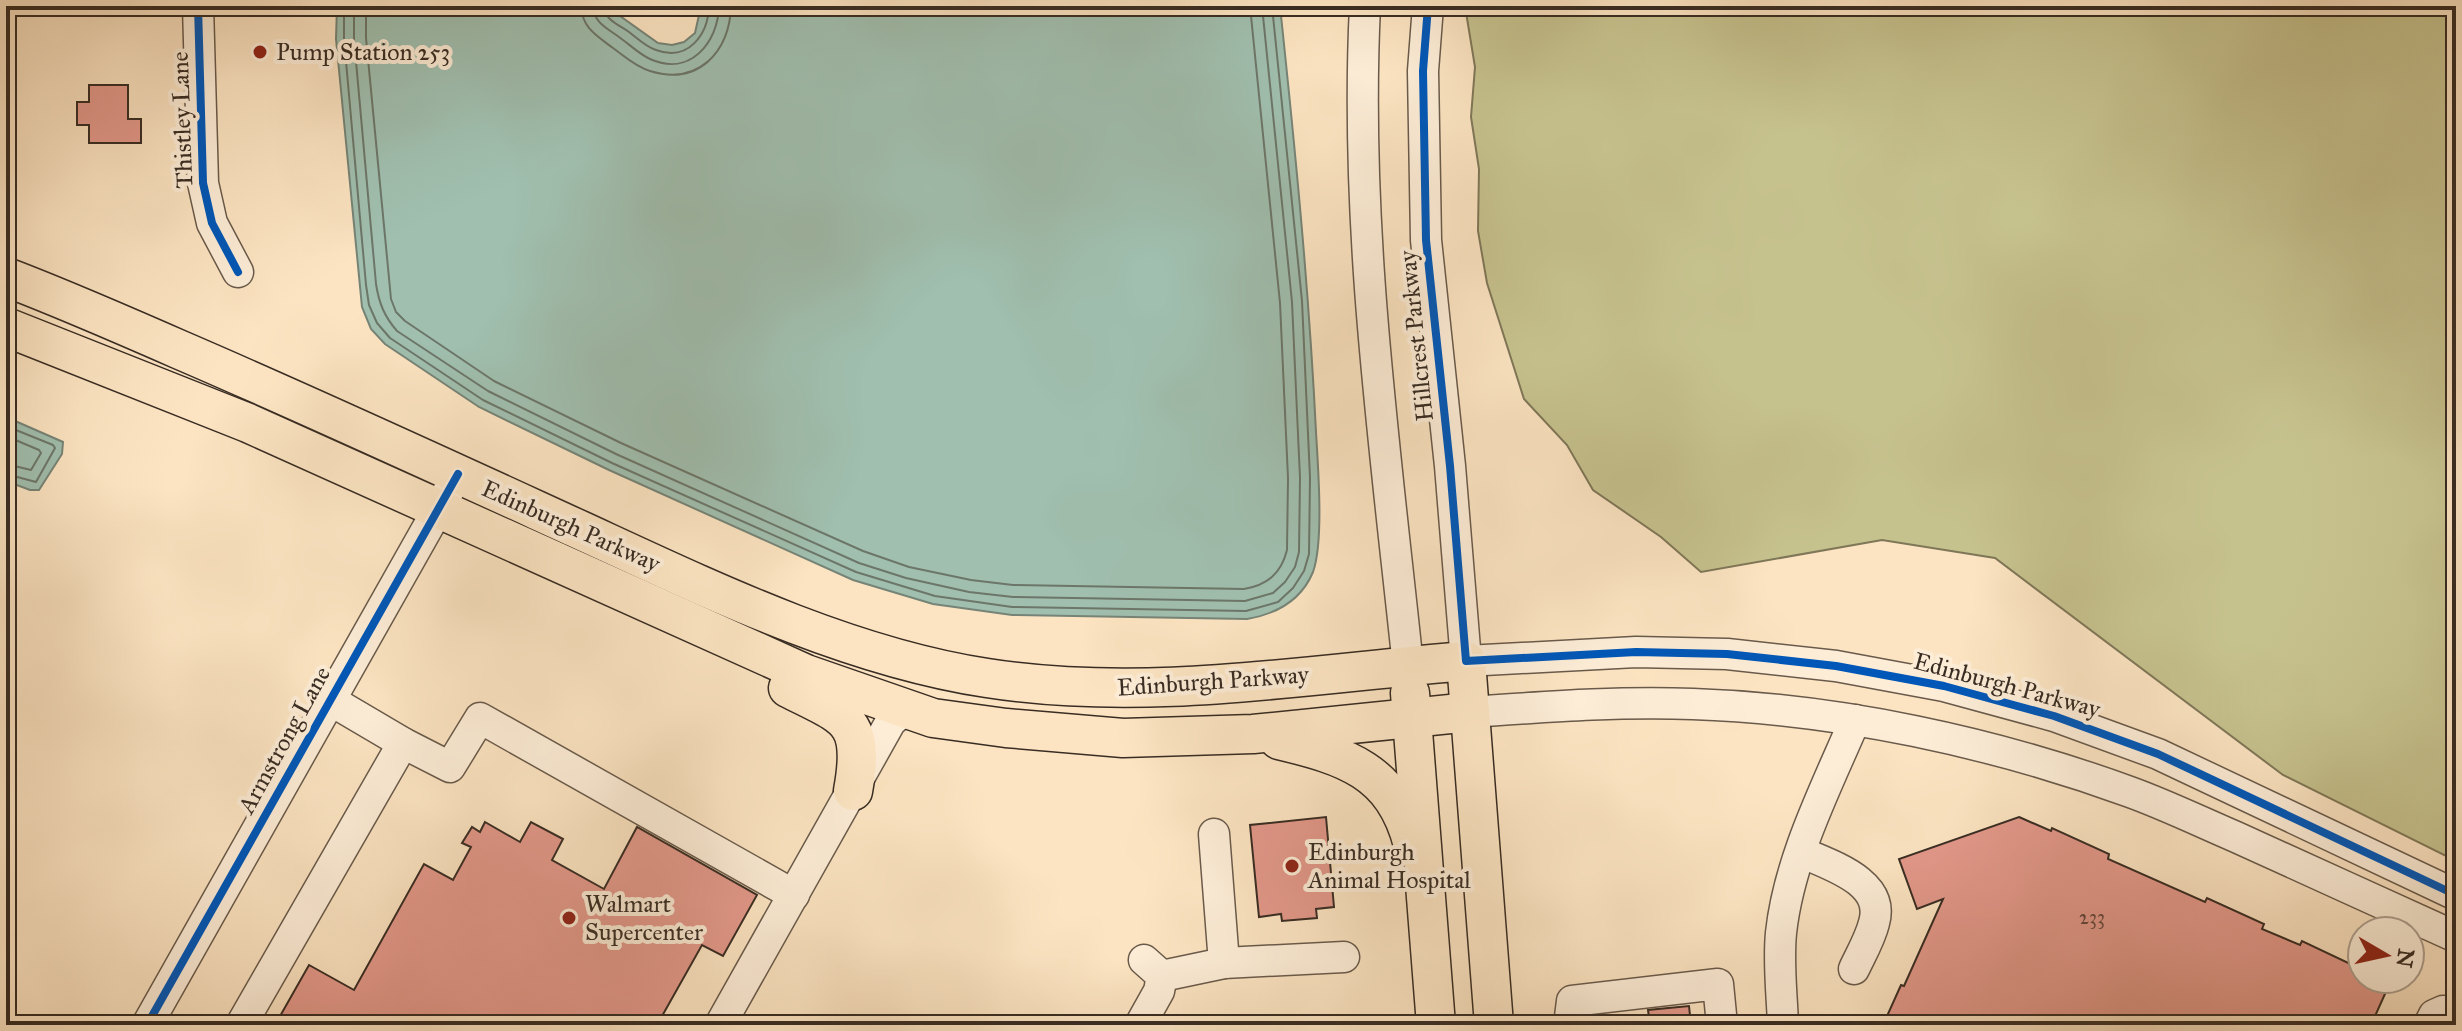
<svg xmlns="http://www.w3.org/2000/svg" width="2462" height="1031" viewBox="0 0 2462 1031" font-family="'IM FELL Great Primer',serif">
  <style>
    .green { fill: #c6c28e; stroke: #7f7758; stroke-width: 2 }
    .water { fill: #a0bfaf; stroke: #768477; stroke-width: 2 }
    .lines { fill: none; stroke-linecap: round; stroke-linejoin: round }
    .shore { stroke: #6c7669; stroke-width: 2 }
    .building { fill: #e3988a; stroke: #382c23; stroke-width: 2 }
    .minor-casing { stroke: #695a4b; stroke-width: 33 }
    .major-casing { stroke: #382c23; stroke-width: 41 }
    .minor { stroke: #fdedd7; stroke-width: 30 }
    .major { stroke: #fce4c2; stroke-width: 38 }
    .cycleway-casing { stroke: #fdedd7; stroke-width: 13 }
    .cycleway { stroke: #0057b8; stroke-width: 8 }
    .poi-dot { fill: #8f2418; stroke: #fdedd7; stroke-width: 3 }
    .labels { text-anchor: middle; stroke-width: 8; stroke-linejoin: round; paint-order: stroke }
    .number-label { font-size: 20px; fill: #63473d }
    .poi-label { font-size: 24px; fill: #382c23; stroke: #fdedd7; text-anchor: start }
    .street-label { font-size: 24px; fill: #382c23; stroke: #fdedd7 }
  </style>
  <rect width="100%" height="100%" fill="#fce4c2"/>
  <filter id="stains"><feTurbulence type="fractalNoise" baseFrequency=".0025" numOctaves="4"/><feColorMatrix values="0 0 0 0 .2 0 0 0 0 .09 0 0 0 0 .02 0 0 0 .5 -.17"/></filter>
  <radialGradient id="worn" r=".72"><stop offset=".6" stop-color="#630" stop-opacity="0"/><stop offset="1" stop-color="#630" stop-opacity=".3"/></radialGradient>
  <!-- green -->
  <path class="green" d="M1465,6H2456V861L2283,775L1995,558L1882,540L1701,572L1661,537L1593,490L1567,445L1524,399L1487,283L1478,231L1479,169L1471,117L1475,67Z"/>
  <!-- water -->
  <g class="water">
    <path d="M337,6H606L658,43L672,45L684,42L695,33L701,6H1280C1295,148 1309,289 1316,432C1318,467 1324,541 1313,572C1301,601 1276,614 1247,619L1012,615L933,604L853,580L609,470L479,407L385,344L371,329L362,307L336,39Z"/>
    <path d="M6,417L63,442L62,454L39,490H30L6,481Z"/>
  </g>
  <g class="lines">
    <!-- shore -->
    <g class="shore">
      <path d="M344,6V39L366,285L369,305L377,323L390,338L483,400L612,463L856,572L935,596L1012,607L1246,611L1278,602L1293,588L1304,571L1309,554L1310,478L1302,301L1272,6"/>
      <path d="M354,6V39L376,284C379,303 384,316 397,331L488,391L616,454L859,563L906,578L969,592L1013,597L1245,601L1273,593L1285,582L1295,567L1299,552L1300,478L1292,302L1262,6"/>
      <path d="M366,6V38L391,299L396,312L405,321L494,381L621,443L863,551L909,567L971,580L1013,585L1244,589C1267,585 1281,574 1287,550L1288,478L1280,303L1250,6"/>
      <path d="M581,6C582,28 597,36 613,48C624,56 636,67 650,71C698,86 730,52 731,6"/>
      <path d="M593,6C594,23 607,28 619,37C629,44 639,54 650,59C690,77 718,43 719,6"/>
      <path d="M603,6C604,19 619,25 629,32C637,38 646,47 656,50C688,62 708,35 709,6"/>
      <path d="M6,426L53,445L55,448L36,482L6,474"/>
      <path d="M6,436L39,450L41,453L31,470L6,464"/>
    </g>
  </g>
  <!-- building -->
  <g class="building">
    <path d="M89,85H128V119H141V143H89V125H77V102H89Z"/>
    <path d="M1326,817L1334,907L1316,909L1317,918L1282,921L1281,914L1259,917L1250,825Z"/>
    <path d="M2019,817L2051,831L2052,828L2109,854L2108,859L2205,902L2207,898L2264,924L2262,929L2300,945L2302,941L2359,968L2357,973L2362,975V979H2372L2389,985L2371,1025H1883L1901,985L1904,986L1943,899L1917,909L1899,859Z"/>
    <path d="M485,822L520,842L531,822L563,839L552,860L604,889L637,827L757,895L723,956L702,945L657,1025H275L309,965L354,990L424,864L453,880L471,847L462,843L472,827L480,832Z"/>
    <path d="M1689,1006L1691,1025H1650L1648,1010Z"/>
  </g>
  <g class="lines">
    <!-- minor casing -->
    <g class="minor-casing">
      <g id="minor">
        <path d="M198,6L203,183L212,223L238,272"/>
        <path d="M1365,6C1354,227 1385,446 1408,666"/>
        <path d="M1428,6L1423,71L1426,240L1450,466L1466,661L1636,652L1727,654L1836,666L1944,686L2054,716L2158,754L2456,895"/>
        <path d="M330,700L403,743L450,767L480,718L794,895"/>
        <path d="M1470,712C1544,707 1618,701 1693,704C1839,709 1993,742 2130,792C2166,805 2201,822 2236,837C2309,870 2383,904 2456,937"/>
        <path d="M1214,834L1224,963"/>
        <path d="M1801,852C1829,865 1886,881 1874,923C1870,939 1861,954 1854,969"/>
        <path d="M1162,976L1224,963L1344,957"/>
        <path d="M147,1025L458,474"/>
        <path d="M241,1025L403,743"/>
        <path d="M720,1025L891,721L906,709"/>
        <path d="M1140,1025L1159,991L1162,976L1144,960"/>
        <path d="M1569,1025L1572,1001L1718,984L1722,1025"/>
        <path d="M1783,1025C1782,995 1778,964 1781,933C1789,859 1826,788 1855,720"/>
        <path d="M2429,1025L2434,1015L2443,1011L2456,1012"/>
      </g>
    </g>
    <!-- major casing -->
    <g class="major-casing">
      <g id="major">
        <path d="M6,277C64,299 121,324 178,349C313,407 447,469 580,530C708,589 848,657 987,678C1146,703 1308,674 1466,661L1494,1025"/>
        <path d="M6,327L248,423L806,674L933,718L1006,728L1123,738L1253,734L1470,712"/>
        <path d="M788,688C847,718 866,719 853,791"/>
        <path d="M1410,693L1436,1025"/>
        <path d="M1279,740C1345,756 1394,770 1413,845"/>
      </g>
    </g>
    <!-- minor -->
    <use href="#minor" class="minor"/>
    <!-- major -->
    <use href="#major" class="major"/>
    <!-- cycleway casing -->
    <g class="cycleway-casing">
      <g id="cycleway">
        <path d="M198,6L203,183L212,223L238,272"/>
        <path d="M1428,6L1423,71L1426,240L1450,466L1466,661L1636,652L1727,654L1836,666L1944,686L2054,716L2158,754L2456,895"/>
        <path d="M147,1025L458,474"/>
      </g>
    </g>
    <!-- cycleway -->
    <use href="#cycleway" class="cycleway"/>
  </g>
  <!-- markers -->
  <g class="poi-dot">
    <circle cx="260" cy="52" r="8"/>
    <circle cx="1292" cy="866" r="8"/>
    <circle cx="569" cy="918" r="8"/>
  </g>
  <g class="labels">
    <!-- number labels -->
    <g class="number-label">
      <text x="2092" y="924">233</text>
    </g>
    <!-- poi labels -->
    <g class="poi-label">
      <text x="276" y="60">Pump Station 253</text>
      <text x="1308" y="860">Edinburgh<tspan x="1308" dy="28">Animal Hospital</tspan></text>
      <text x="585" y="912">Walmart<tspan x="585" dy="28">Supercenter</tspan></text>
    </g>
    <!-- street labels -->
    <g class="street-label">
      <text transform="translate(182 120) rotate(-92)" y="8">Thistley Lane</text>
      <text transform="translate(1416 336) rotate(-96)" y="8">Hillcrest Parkway</text>
      <text transform="translate(571 526) rotate(24)" y="8">Edinburgh Parkway</text>
      <text transform="translate(1213 681) rotate(-4)" y="8">Edinburgh Parkway</text>
      <text transform="translate(2007 685) rotate(15)" y="8">Edinburgh Parkway</text>
      <text transform="translate(284 740) rotate(-61)" y="8">Armstrong Lane</text>
    </g>
  </g>
  <!-- margin -->
  <rect width="2462" height="1031" fill="none" stroke="#fce4c2" stroke-width="32"/>
  <rect x="8" y="8" width="2446" height="1015" fill="none" stroke="#382c23" stroke-width="4"/>
  <rect x="16" y="16" width="2430" height="999" fill="none" stroke="#382c23" stroke-width="2"/>
  <!-- north arrow -->
  <g transform="translate(2386 955) rotate(99)"><circle r="38" fill="#fdedd7" stroke="#aea08f" stroke-width="2"/>
  <path d="M0-6L14 30L0 20L-14 30Z" fill="#8f2418"/>
  <text y="-12" font-size="22" font-weight="bold" text-anchor="middle" fill="#382c23">N</text>
  </g>
  <rect width="100%" height="100%" filter="url(#stains)"/>
  <rect width="100%" height="100%" fill="url(#worn)"/>
</svg>
